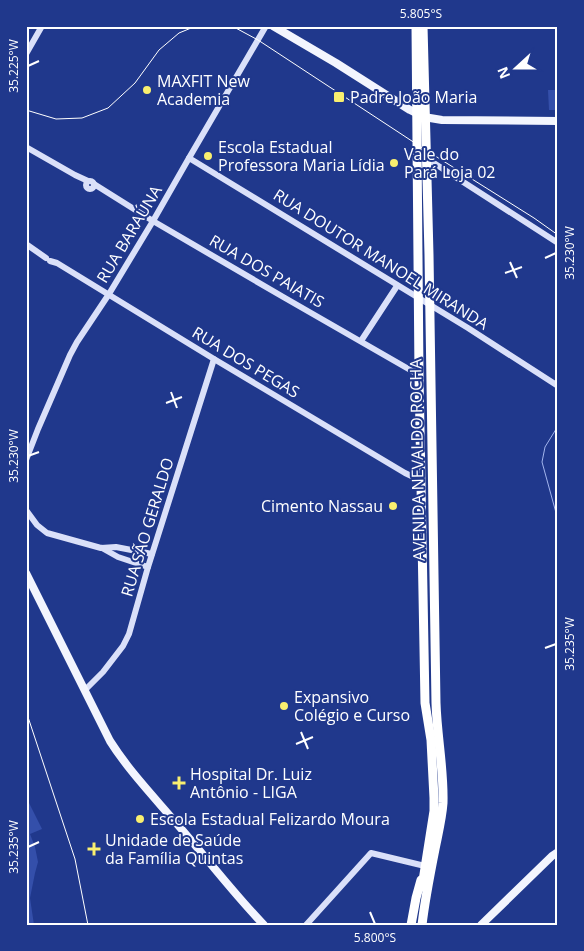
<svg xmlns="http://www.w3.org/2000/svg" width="584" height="951" viewBox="0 0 584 951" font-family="'Open Sans',sans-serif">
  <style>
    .green { fill: #344faa }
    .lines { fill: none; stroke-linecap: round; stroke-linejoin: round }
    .stream { stroke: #a2b4ed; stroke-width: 1 }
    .secondary { stroke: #dae0f9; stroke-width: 6 }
    .primary { stroke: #f3f5fe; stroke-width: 8 }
    .highway { stroke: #fff; stroke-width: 9 }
    .tram { stroke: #fff; stroke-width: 1 }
    .ticks { fill: none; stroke: #fff; stroke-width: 2 }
    .poi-dot { fill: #f9ef6f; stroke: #20388c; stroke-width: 2 }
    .labels { text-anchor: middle; stroke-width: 4; stroke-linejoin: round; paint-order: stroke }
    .poi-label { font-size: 16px; fill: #fff; stroke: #20388c; text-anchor: start }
    .street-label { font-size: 16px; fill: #fff; stroke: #20388c }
    .neatline { fill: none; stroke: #fff; stroke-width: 2 }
    .ticks-label { font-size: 12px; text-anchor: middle; fill: #fff }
  </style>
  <rect width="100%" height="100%" fill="#20388c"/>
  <!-- green -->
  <g class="green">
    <path d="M548,90H558V110H549Z"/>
    <path d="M26,797L42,829L30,834L35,847L38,862L35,873L30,898L34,925H26Z"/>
  </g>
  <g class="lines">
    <!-- stream -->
    <path class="stream" d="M558,426L545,447L542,462L558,520"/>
    <!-- secondary -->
    <g class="secondary">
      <path d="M26,54L42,26"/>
      <path d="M26,147L75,175L88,181"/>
      <path d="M189,158L468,328L558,386"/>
      <path d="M426,158L558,243"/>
      <circle cx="90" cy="185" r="4"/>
      <path d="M94,184L153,221L285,298L419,375"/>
      <path d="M26,244L46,258"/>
      <path d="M50,261L57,263L214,359L405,473L422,481"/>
      <path d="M361,341L397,286"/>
      <path d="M26,460L38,429L70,355L77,342L109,294L153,221L189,158L266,26"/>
      <path d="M26,510L37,525L47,533L101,548L116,547L152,554"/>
      <path d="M102,548L118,557L148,567"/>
      <path d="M85,690L103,672L123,646L129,634L148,567L214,359"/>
      <path d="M306,925L371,853L425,866"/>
    </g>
    <!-- primary -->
    <g class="primary">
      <path d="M273,26L336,63L410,110L424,117L442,120L558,121"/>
      <path d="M26,573L110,741C129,771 154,797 177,824C206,857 233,893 264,925"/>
      <path d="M481,925L552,856L558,852"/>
    </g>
    <!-- highway -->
    <g class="highway">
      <path d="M416,26L419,375L425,703L431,740L434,798V811L422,887"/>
      <path d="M411,925L416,898L421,880"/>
      <path d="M422,925C425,899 430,874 435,849C438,834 442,818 443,803C444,769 437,737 436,703L429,255L423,26"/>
    </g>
    <!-- tram -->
    <g class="tram">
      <path d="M232,26L258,40L421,147L534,218L558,235"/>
      <path d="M26,110L56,119L82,118L108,108L135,83L159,50L179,33L196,26"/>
      <path d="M26,711L75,859L88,925"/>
    </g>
  </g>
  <!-- ticks -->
  <path class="ticks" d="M421,28L425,39M28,66L39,61M545,258L556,253M510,262L517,278M505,273L522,267M171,392L177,408M166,403L182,397M28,456L39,452M545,648L556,644M301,732L308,749M296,744L313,737M28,847L39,842M370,912L375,924"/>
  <!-- markers -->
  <g class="poi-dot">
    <circle cx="147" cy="90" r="5"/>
    <rect x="333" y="91" width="12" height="12" rx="2.5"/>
    <circle cx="208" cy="156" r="5"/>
    <circle cx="394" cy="163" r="5"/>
    <circle cx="393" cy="506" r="5"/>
    <circle cx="284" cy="706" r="5"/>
    <path d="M176.5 775.5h5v5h5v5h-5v5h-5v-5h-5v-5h5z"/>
    <circle cx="140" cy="819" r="5"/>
    <path d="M91.5 841.5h5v5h5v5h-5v5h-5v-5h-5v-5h5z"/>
  </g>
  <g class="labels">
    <!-- poi labels -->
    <g class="poi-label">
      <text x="157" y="87">MAXFIT New<tspan x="157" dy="18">Academia</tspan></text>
      <text x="350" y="103">Padre João Maria</text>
      <text x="218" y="153">Escola Estadual<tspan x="218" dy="18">Professora Maria Lídia</tspan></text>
      <text x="404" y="160">Vale do<tspan x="404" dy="18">Pará Loja 02</tspan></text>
      <text x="383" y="512" text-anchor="end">Cimento Nassau</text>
      <text x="294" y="703">Expansivo<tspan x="294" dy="18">Colégio e Curso</tspan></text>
      <text x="190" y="780">Hospital Dr. Luiz<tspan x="190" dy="18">Antônio - LIGA</tspan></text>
      <text x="150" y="825">Escola Estadual Felizardo Moura</text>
      <text x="105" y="846">Unidade de Saúde<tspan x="105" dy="18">da Família Quintas</tspan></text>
    </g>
    <!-- street labels -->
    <g class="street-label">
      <text transform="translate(129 234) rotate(-59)" y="6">RUA BARAÚNA</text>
      <text transform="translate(381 259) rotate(32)" y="6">RUA DOUTOR MANOEL MIRANDA</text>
      <text transform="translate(267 271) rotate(30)" y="6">RUA DOS PAIATIS</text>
      <text transform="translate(246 362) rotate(31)" y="6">RUA DOS PEGAS</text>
      <text transform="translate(417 460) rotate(-91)" y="6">AVENIDA NEVALDO ROCHA</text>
      <text transform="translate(147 527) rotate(-73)" y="6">RUA SÃO GERALDO</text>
    </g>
  </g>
  <!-- border -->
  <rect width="584" height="951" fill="none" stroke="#20388c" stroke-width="55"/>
  <!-- north arrow -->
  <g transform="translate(516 68) rotate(249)" stroke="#20388c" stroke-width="4" paint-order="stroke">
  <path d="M0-4L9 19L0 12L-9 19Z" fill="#ffffff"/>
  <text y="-8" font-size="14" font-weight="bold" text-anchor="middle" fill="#ffffff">N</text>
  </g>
  <rect x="28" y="28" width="528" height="896" class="neatline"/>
  <g class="ticks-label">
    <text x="421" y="18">5.805°S</text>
    <text transform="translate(14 66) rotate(-90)" y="4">35.225°W</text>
    <text transform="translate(570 253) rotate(-90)" y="4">35.230°W</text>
    <text transform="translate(14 456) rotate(-90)" y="4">35.230°W</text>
    <text transform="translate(570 644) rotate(-90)" y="4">35.235°W</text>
    <text transform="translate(14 847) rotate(-90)" y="4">35.235°W</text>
    <text x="375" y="942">5.800°S</text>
  </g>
</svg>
